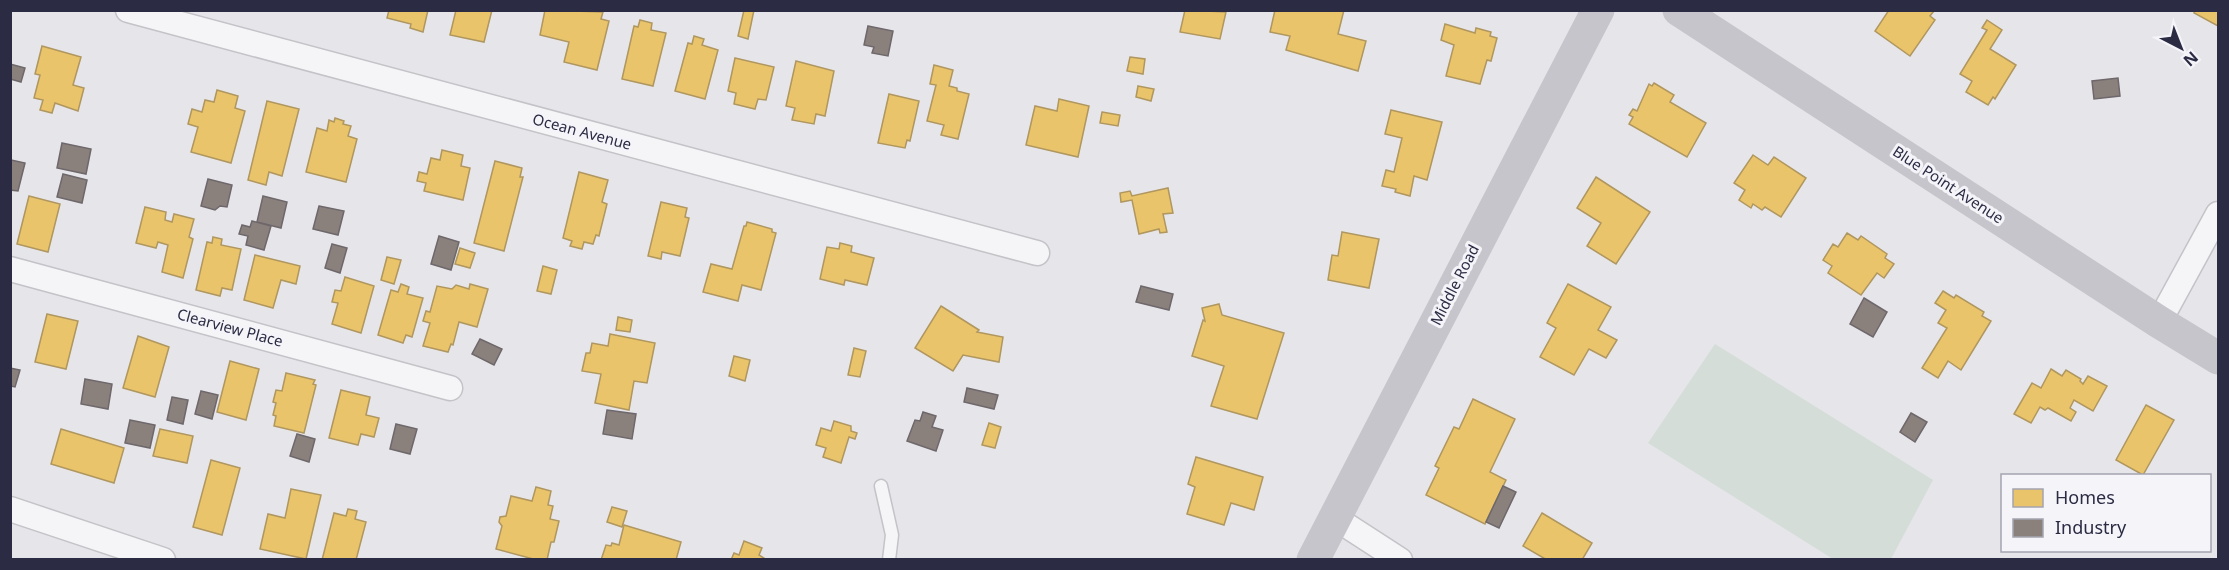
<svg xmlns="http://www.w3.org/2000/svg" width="2229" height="570" viewBox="0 0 2229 570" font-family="'Noto Sans',sans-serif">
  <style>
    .green { fill: #d4ddd7 }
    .homes { fill: #e9c46a; stroke: #b0965f; stroke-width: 1.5 }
    .industry { fill: #8a817c; stroke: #6e676b; stroke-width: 1.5 }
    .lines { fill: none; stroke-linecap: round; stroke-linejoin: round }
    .lane-casing { stroke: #c3c3c8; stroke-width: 15 }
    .street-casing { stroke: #c3c3c8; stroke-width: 27 }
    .lane { stroke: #f5f5f7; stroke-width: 12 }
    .street { stroke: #f5f5f7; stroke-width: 24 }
    .secondary { stroke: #c5c5cb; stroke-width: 33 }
    .labels { text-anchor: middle; stroke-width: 6; stroke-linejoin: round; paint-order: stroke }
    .street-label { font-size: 15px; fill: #2b2b44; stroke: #f4f4f9 }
  </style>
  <rect width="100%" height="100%" fill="#e6e6ea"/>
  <!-- green -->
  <path class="green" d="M1715,344L1933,480L1891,559H1833L1648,443Z"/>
  <!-- homes -->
  <g class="homes">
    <path d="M389,10H428L423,32L410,28L411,24L387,18Z"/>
    <path d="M456,10H492L484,42L450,35Z"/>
    <path d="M545,10L603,12L601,19L609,21L597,70L564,62L569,42L540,35Z"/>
    <path d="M744,10H754L748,39L738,36Z"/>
    <path d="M1185,10L1226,12L1220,39L1180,32Z"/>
    <path d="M1275,10H1344L1338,34L1366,41L1358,71L1286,50L1290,36L1270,32Z"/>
    <path d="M1889,10L1934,11L1930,16L1935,20L1910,56L1875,31Z"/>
    <path d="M2195,10H2218V26L2194,13Z"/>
    <path d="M640,20L652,23L651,30L666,33L653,86L622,79L634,26L638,27Z"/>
    <path d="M1987,20L2002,30L1990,49L2016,65L1995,99L1993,97L1988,105L1966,92L1972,81L1960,74L1987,30L1982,28Z"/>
    <path d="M1445,24L1475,33L1476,28L1491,32L1490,36L1497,38L1491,61L1487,60L1480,84L1446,76L1454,45L1441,40Z"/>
    <path d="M694,36L704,39L702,45L718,50L705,99L675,91L688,43L692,44Z"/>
    <path d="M42,46L81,57L73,85L84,88L78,111L55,103L52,113L40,110L43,100L34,98L40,75L35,74Z"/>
    <path d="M1130,57L1145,59L1143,74L1127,71Z"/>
    <path d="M735,58L774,67L766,100L758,99L755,109L734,104L736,93L728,91Z"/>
    <path d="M796,61L834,71L825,116L816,114L814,124L792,120L795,108L786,106Z"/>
    <path d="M934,65L953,70L949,86L957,88V91L969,94L958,139L941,135L944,125L927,121L936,85L930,84Z"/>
    <path d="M1654,83L1674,95L1670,102L1706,123L1687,157L1629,124L1633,117L1629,115L1633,109L1637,111L1649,84L1652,86Z"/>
    <path d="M1138,86L1154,89L1151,101L1136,97Z"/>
    <path d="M217,90L238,96L235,108L245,111L231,163L191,152L198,127L188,124L192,109L202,112L205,100L214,102Z"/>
    <path d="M889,94L919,101L910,141L907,140L905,148L878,143Z"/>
    <path d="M1059,99L1089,106L1078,157L1026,145L1035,106L1057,111Z"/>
    <path d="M267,101L299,109L282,176L269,172L266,185L248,180Z"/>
    <path d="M1391,110L1442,122L1427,180L1414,176L1410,196L1395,192L1396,189L1382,186L1386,170L1394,172L1402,138L1385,134Z"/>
    <path d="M1102,112L1120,115L1118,126L1100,123Z"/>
    <path d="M335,118L344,121L343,124L351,126L348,136L357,139L346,182L306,172L317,128L327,131L329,120L334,122Z"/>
    <path d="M442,150L463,155L461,166L470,168L463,200L424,191L426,183L417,181L419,172L427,174L431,158L440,160Z"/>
    <path d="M1753,155L1768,165L1774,157L1806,178L1781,217L1765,207L1762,210L1753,204L1751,208L1739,200L1745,190L1734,183Z"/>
    <path d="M495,161L522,168L520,177H523L504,251L474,243Z"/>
    <path d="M579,172L608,180L602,202L607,204L599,236L596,235L593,244L584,242L582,249L570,246L572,241L563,238Z"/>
    <path d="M1596,177L1650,212L1616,264L1587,246L1601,223L1577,208Z"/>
    <path d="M1168,188L1173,213L1163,214L1167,232L1160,233L1159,229L1139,234L1132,200L1121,202L1120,193L1130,191L1132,196Z"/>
    <path d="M29,196L60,204L48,252L17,244Z"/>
    <path d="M661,202L687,208L685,217L689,218L680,256L662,252L661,259L648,256Z"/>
    <path d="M145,207L166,212L165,220L172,222L174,214L194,219L189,237L193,239L183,278L162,272L168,245L158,242L156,248L136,243Z"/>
    <path d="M747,222L772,229V232L776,233L761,290L742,285L738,301L703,292L711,264L732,269L744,226H746Z"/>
    <path d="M1342,232L1379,239L1369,288L1328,280L1332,255L1338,256Z"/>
    <path d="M1847,233L1858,240L1861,236L1887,254L1885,258L1894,264L1884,278L1877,273L1861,295L1828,273L1832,266L1823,260L1833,244L1838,247Z"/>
    <path d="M213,237L222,239L221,245L241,249L232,290L222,288L220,296L196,290L207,242L212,243Z"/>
    <path d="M840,243L852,246L851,252L874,258L867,285L845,280L844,285L820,279L827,247L839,249Z"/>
    <path d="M460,248L475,253L470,268L455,264Z"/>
    <path d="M255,255L300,266L296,284L281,280L273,308L244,300Z"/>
    <path d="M387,257L401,260L394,284L381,280Z"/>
    <path d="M543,266L557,270L551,294L537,291Z"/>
    <path d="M345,277L374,286L361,333L332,324L338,303L332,302L335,290L341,291Z"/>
    <path d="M401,284L409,287L407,294L423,298L412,337L406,335L403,343L378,335L391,290L398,292Z"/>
    <path d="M470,284L488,289L477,327L459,322L453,345L451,344L448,352L423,346L430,323L423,321L426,311L430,312L437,286L452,289L456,285L469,289Z"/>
    <path d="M1568,284L1611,307L1598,330L1617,340L1606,358L1589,349L1574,375L1540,357L1556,328L1547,323Z"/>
    <path d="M1943,291L1954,298L1956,295L1984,312L1982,316L1991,321L1961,370L1948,361L1938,378L1922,368L1947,328L1938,323L1946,310L1935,303Z"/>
    <path d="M1219,304L1222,315L1284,333L1257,419L1211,406L1224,366L1192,356L1203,320L1205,321L1202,308Z"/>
    <path d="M941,306L979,330L977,332L1003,337L999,362L963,355L953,371L915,348Z"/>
    <path d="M47,314L78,321L66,369L35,362Z"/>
    <path d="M618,317L632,320L630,332L616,330Z"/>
    <path d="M610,334L655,343L647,383L634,381L629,410L595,403L601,374L582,371L586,353H590L592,343L608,346Z"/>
    <path d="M138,336L169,347L155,397L123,388Z"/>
    <path d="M854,348L866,351L860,377L848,375Z"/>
    <path d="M734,356L750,360L745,381L729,376Z"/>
    <path d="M230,361L259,369L246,420L217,412Z"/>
    <path d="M2051,369L2062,376L2066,370L2081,379L2080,381L2083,384L2088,376L2107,386L2093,411L2074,400L2070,408L2076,412L2071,421L2048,408L2045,410L2040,407L2031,423L2014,414L2032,383L2041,388Z"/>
    <path d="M286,373L315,380L313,384L316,385L304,433L274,426L276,416L273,415L276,403L273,402L276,390L282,391Z"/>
    <path d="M341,390L370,397L366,415L379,418L374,437L361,434L358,445L329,438Z"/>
    <path d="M1473,399L1515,419L1490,472L1506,480L1485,524L1426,495L1439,468L1435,466L1454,427L1459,429Z"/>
    <path d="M2146,405L2174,420L2143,475L2116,460Z"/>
    <path d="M834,421L851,426V431L857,433L855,439L849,437L841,463L823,457L826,448L816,445L821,428L831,431Z"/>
    <path d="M989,423L1001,427L995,448L982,445Z"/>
    <path d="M61,429L124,448L114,483L51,464Z"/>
    <path d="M160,429L193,436L187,463L153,456Z"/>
    <path d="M1196,457L1263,477L1254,510L1231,503L1224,525L1187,514L1195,487L1188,484Z"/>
    <path d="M211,460L240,468L222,535L193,527Z"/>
    <path d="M536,487L551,491L548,505L553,506L550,519L559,521L554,542H551L547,560H537L496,549L502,526L499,522L500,517L506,516L511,496L532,501Z"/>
    <path d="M291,489L321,495L306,559L260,549L268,514L285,518Z"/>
    <path d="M612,507L627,511L622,527L607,522Z"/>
    <path d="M348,509L357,511L355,519L366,522L356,560H322L334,513L346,516Z"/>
    <path d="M1542,513L1592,543L1582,560H1547L1523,546Z"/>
    <path d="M624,525L681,542L676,560H601L606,545L611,546L612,543L619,545Z"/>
    <path d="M744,541L762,548L759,555L767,560H731L734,553L739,555Z"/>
  </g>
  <!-- industry -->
  <g class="industry">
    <path d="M868,26L893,31L888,56L872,53L874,47L864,45Z"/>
    <path d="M10,64L25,68L21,82L10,79Z"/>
    <path d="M2118,78L2120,96L2094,99L2092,81Z"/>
    <path d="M62,143L91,149L86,174L57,168Z"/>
    <path d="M11,160L25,163L18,191L10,190Z"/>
    <path d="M63,174L87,180L82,203L57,197Z"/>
    <path d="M208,179L232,185L227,207L220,206L215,210L201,206Z"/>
    <path d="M263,196L287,202L281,228L257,222Z"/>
    <path d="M319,206L344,211L338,235L313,229Z"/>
    <path d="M252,221L271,226L264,250L246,245L248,236L239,234L242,225L250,227Z"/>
    <path d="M439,236L459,242L451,270L431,264Z"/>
    <path d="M332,244L347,248L340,273L325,268Z"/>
    <path d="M1141,286L1173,294L1169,310L1136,302Z"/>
    <path d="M1864,298L1887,312L1873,337L1850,324Z"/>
    <path d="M480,339L502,349L494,365L472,354Z"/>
    <path d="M10,368L20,370L15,387L10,386Z"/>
    <path d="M85,379L112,384L108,409L81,404Z"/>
    <path d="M967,388L998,395L994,409L964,402Z"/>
    <path d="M201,391L218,395L212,419L195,414Z"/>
    <path d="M172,397L188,400L183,424L167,420Z"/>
    <path d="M607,410L636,414L632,439L603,434Z"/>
    <path d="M923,412L936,416L932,427L943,430L936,451L907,441L915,420L920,421Z"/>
    <path d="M1911,413L1927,422L1915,442L1900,432Z"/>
    <path d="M130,420L155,425L150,448L125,443Z"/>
    <path d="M396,424L417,429L410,454L390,449Z"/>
    <path d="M297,434L315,439L309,462L290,456Z"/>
    <path d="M1503,486L1516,492L1499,528L1486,522Z"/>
  </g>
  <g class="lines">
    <!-- lane casing -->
    <g class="lane-casing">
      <path id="lane" d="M881,486L892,535L889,560"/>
    </g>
    <!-- street casing -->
    <g class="street-casing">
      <g id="street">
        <path d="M128,10L1037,253"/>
        <path d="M10,269L450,388"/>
        <path d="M2159,322L2218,214"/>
        <path d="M10,509L163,560"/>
        <path d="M1335,518L1400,560"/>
      </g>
    </g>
    <!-- lane -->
    <use href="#lane" class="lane"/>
    <!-- street -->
    <use href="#street" class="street"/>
    <!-- secondary -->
    <g class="secondary">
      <path d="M1679,10L2159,322L2218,358"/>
      <path d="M1313,560L1598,10"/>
    </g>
  </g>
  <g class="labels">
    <!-- street labels -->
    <g class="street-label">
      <text transform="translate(582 132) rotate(15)" y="5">Ocean Avenue</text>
      <text transform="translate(1948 185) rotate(33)" y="5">Blue Point Avenue</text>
      <text transform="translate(1455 285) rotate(-63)" y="5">Middle Road</text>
      <text transform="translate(230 328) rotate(15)" y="5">Clearview Place</text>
    </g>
  </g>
  <!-- border -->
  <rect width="2229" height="570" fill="none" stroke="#2b2b44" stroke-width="24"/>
  <!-- legend -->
  <rect x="2001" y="474" width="210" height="78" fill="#f4f4f9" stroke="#a4a4b1" stroke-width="1.5"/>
  <rect x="2013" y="489" width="30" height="18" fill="#e9c46a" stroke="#a4a4b1" stroke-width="1.5"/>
  <text x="2055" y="504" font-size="18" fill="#2b2b44">Homes</text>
  <rect x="2013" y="519" width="30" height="18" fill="#8a817c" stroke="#a4a4b1" stroke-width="1.5"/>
  <text x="2055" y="534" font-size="18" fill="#2b2b44">Industry</text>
  <!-- north arrow -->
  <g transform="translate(2181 48) rotate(138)" stroke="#f4f4f9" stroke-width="4.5" paint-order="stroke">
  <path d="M0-4.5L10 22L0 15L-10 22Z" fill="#2b2b44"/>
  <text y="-9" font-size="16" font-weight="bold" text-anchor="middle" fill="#2b2b44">N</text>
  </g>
</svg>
